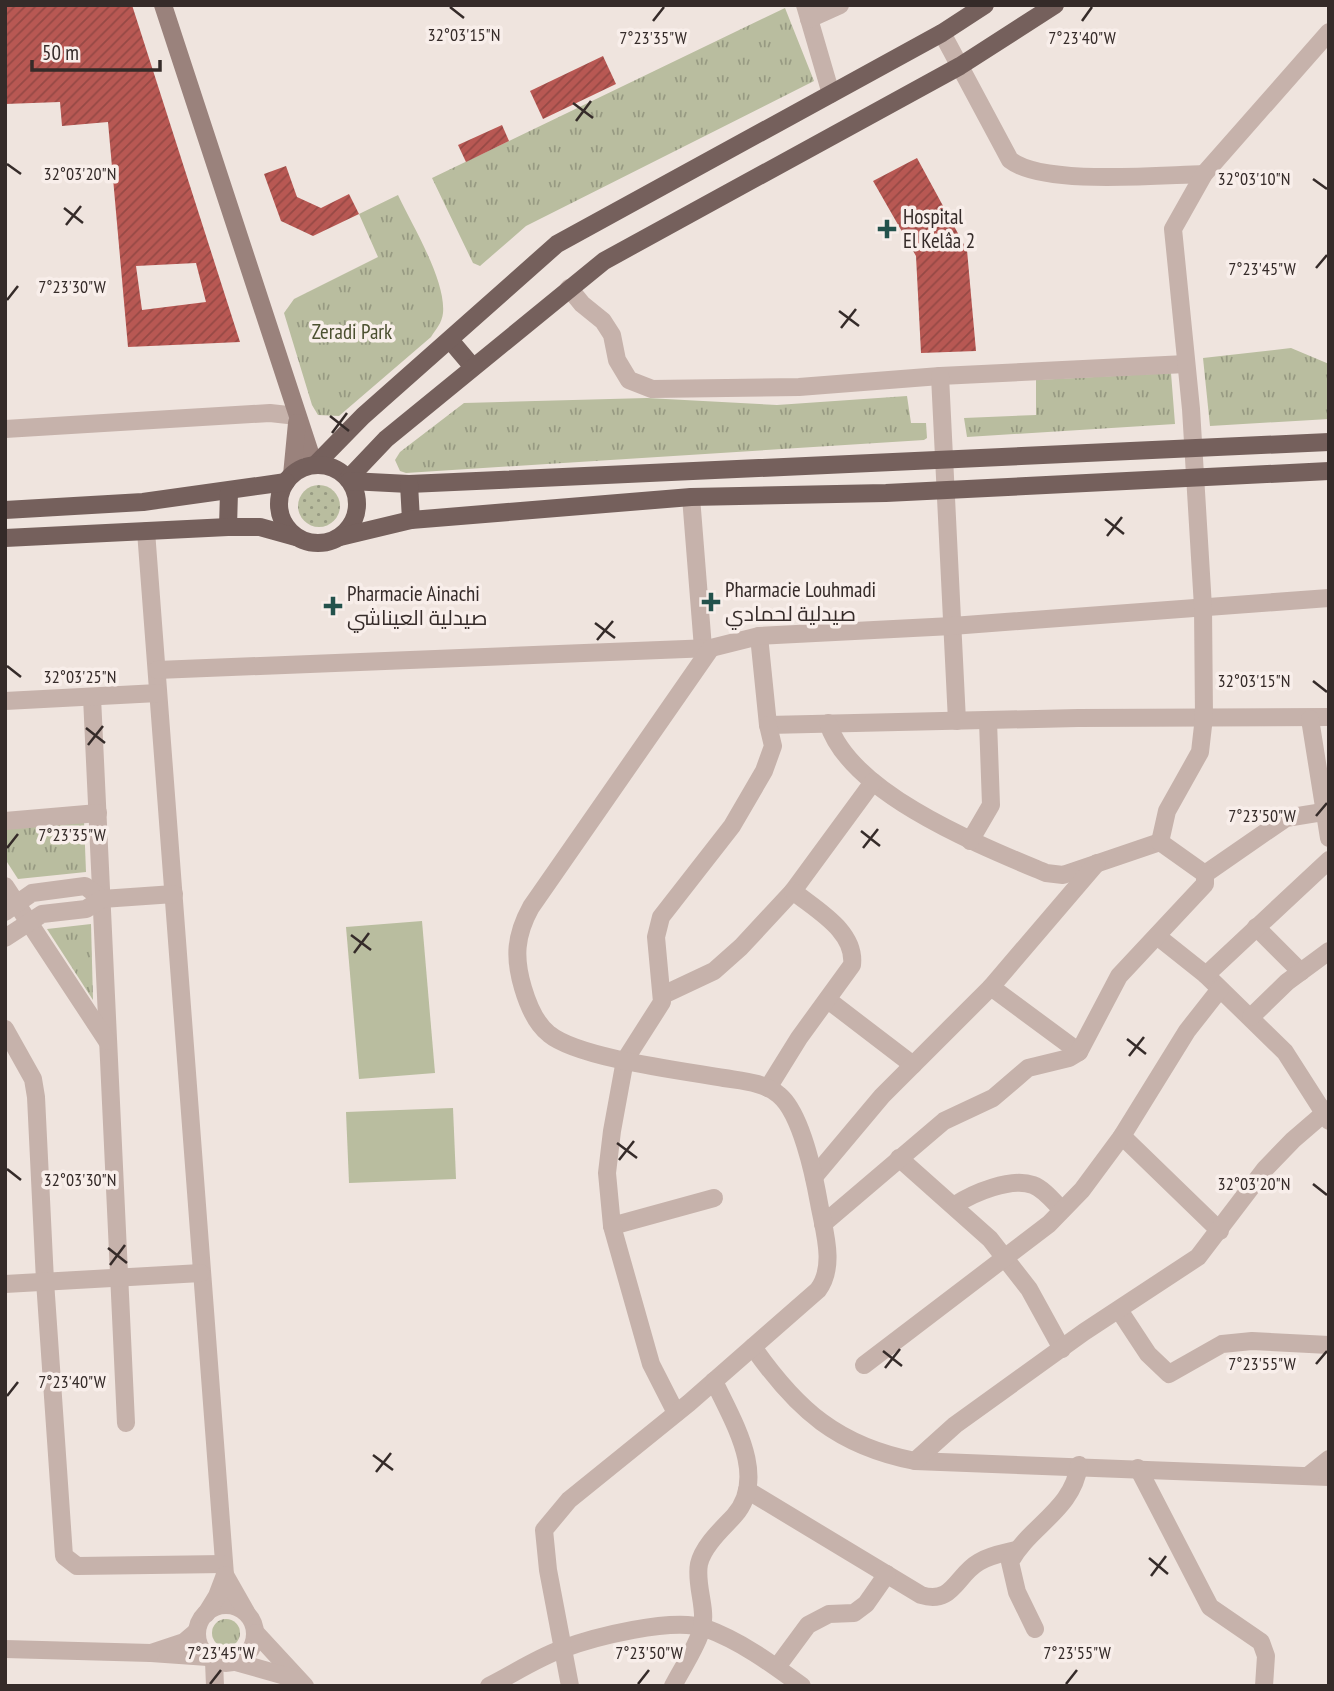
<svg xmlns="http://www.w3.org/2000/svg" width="1334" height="1691" viewBox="0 0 1334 1691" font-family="'PT Sans Narrow',Cairo,sans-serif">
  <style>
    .grass { fill: url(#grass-dots) }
    .park { fill: url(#park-tufts) }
    .garden { fill: #b9bd9f }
    .building { fill: url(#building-hatch); fill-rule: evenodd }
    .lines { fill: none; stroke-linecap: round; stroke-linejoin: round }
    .street { stroke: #c6b2ab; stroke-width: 18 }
    .secondary { stroke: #9a827c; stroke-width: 18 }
    .primary { stroke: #75605c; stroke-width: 18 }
    .ticks { fill: none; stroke: #352b29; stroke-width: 2.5 }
    .poi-dot { fill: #23524c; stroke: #f8eeea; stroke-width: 2.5 }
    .labels { text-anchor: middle; stroke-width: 7; stroke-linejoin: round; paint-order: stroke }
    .poi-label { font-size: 21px; fill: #352b29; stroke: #f8eeea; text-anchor: start }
    .park-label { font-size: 21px; fill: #4b5030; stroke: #f8eeea }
    .ticks-label { font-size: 18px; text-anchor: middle; fill: #352b29; stroke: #f8eeea; stroke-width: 7; stroke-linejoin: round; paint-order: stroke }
  </style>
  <defs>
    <pattern id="grass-dots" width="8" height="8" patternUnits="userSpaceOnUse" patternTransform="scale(1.75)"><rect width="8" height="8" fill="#b9bd9f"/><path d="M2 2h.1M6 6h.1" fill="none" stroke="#979a82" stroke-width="1.8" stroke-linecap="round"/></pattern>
    <pattern id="park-tufts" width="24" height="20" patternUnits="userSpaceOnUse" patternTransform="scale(1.75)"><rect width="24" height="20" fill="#b9bd9f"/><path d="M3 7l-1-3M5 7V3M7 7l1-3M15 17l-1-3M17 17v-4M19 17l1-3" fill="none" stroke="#979a82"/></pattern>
    <pattern id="building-hatch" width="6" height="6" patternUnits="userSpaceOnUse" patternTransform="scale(1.75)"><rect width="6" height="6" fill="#b85853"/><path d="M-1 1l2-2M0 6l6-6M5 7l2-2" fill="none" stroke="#964945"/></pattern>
  </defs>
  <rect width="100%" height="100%" fill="#efe4de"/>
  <!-- grass -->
  <circle class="grass" cx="319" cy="506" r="21"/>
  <!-- park -->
  <g class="park">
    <path d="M785,8L814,81L526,226L480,266L473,263L432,178Z"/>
    <path d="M398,195C412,225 446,280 443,313C442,323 436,329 431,337L339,416L318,415L312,405L284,313L294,299L378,257L359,214Z"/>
    <path d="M1291,348L1329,364V419L1210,426L1203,358Z"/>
    <path d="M1171,373L1175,424L967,437L964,418L1036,415V380Z"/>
    <path d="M907,396L911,423H926L927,438L924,440L406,473L400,471L395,460L400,452L464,403L647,398L777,405Z"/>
    <path d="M84,821L86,872L18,879L5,859V826Z"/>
    <path d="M91,924L93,1000L47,929Z"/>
    <circle cx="226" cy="1633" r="14"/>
  </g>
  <!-- garden -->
  <g class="garden">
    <path d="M422,921L435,1073L359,1079L346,927Z"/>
    <path d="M453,1108L456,1179L349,1183L346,1112Z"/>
  </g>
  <!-- building -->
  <g class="building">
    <path d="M5,5H132L240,342L128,347L108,122L62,126L60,102L5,104ZM196,263L206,302L142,310L136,266Z"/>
    <path d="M603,56L616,84L543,119L530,91Z"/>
    <path d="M502,125L509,141L466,162L458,145Z"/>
    <path d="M917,158L967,250L976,351L921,353L916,256L873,181Z"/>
    <path d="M286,166L297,197L321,208L349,194L359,214L313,236L281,221L264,174Z"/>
  </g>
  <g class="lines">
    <!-- street -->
    <g class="street">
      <path d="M805,5L831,94"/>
      <path d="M809,19L840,5"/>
      <path d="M942,33L1010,160C1043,186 1159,175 1204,174"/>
      <path d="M569,288L582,304L603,321L612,335L617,360L629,380L652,389L799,387L940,376L1186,364"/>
      <path d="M940,376L957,721"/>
      <path d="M5,429L270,413L297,416"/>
      <path d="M691,497L703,648"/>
      <path d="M146,531L225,1575"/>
      <path d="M759,636L768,725L1078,718L1329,717"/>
      <path d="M157,670L711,648L759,636L952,626L1329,598"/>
      <path d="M92,697L126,1423"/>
      <path d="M5,701L158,693"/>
      <path d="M1310,719L1329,838"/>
      <path d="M828,723C850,794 982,846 1046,873L1063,875L1160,842"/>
      <path d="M5,821L98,813"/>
      <path d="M970,841L991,805L988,721"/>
      <path d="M1205,874L1286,818L1329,811"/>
      <path d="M5,886L107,1041"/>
      <path d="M5,912L32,893L85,886L102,899"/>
      <path d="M1256,927L1301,972"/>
      <path d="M1157,936L1206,975L1285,1052L1329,1121"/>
      <path d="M5,938L42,914L86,909L102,899L174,894"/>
      <path d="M1206,975L1329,860"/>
      <path d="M991,987L1079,1052"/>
      <path d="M663,995L714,971L741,947L793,891L873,782"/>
      <path d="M828,1000L913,1065"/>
      <path d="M1251,1017L1287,982L1329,951"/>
      <path d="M5,1029L33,1079L36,1097L45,1281L64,1556L77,1566L224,1564"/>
      <path d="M768,1088L799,1038L852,965C856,931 816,910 793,891"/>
      <path d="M1122,1136L1220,1231"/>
      <path d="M899,1158L990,1239L1029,1289L1062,1349"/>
      <path d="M814,1177L882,1096L991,987L1097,863"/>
      <path d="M955,1205C973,1193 1011,1177 1033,1185C1044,1189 1054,1202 1062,1210"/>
      <path d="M823,1224L944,1121L993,1098L1028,1068L1069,1058L1079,1052L1119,976L1205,884V874L1160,842L1167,811L1200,752L1204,717L1203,607L1191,409L1173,229L1204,174L1329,32"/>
      <path d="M612,1226L714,1198"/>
      <path d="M5,1284L201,1273"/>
      <path d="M1119,1310L1148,1354L1169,1374L1222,1344L1252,1341L1329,1345"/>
      <path d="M753,1347C797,1410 838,1446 915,1461L1329,1477"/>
      <path d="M864,1365L1049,1224L1082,1190L1122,1136L1187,1031L1220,989"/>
      <path d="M676,1413L651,1364L612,1226L607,1173L612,1131L625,1060L662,1002L656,937L661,917L732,826L764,771L773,746L768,725"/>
      <path d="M915,1461L955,1425L1084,1332L1198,1257L1265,1169L1293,1140L1329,1109"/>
      <path d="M1138,1468L1210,1607L1261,1642L1266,1656L1264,1686"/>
      <path d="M1309,1475L1329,1459"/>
      <path d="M747,1490L921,1595C953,1605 956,1575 979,1562C990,1555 1004,1553 1016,1550"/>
      <circle cx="226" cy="1634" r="29"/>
      <path d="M206,1614L217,1596L225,1575L246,1612"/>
      <path d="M1035,1629L1017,1592L1010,1562C1030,1525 1073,1510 1079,1465"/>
      <path d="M197,1631L184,1642L151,1653L208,1657"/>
      <path d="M256,1633L305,1686"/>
      <path d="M5,1649L151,1653"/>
      <path d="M214,1661L215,1686"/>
      <path d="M236,1662L296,1679"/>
      <path d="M777,1667L808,1625L829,1614L854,1613L866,1604L887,1574"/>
      <path d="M489,1686C513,1674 537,1658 562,1649C594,1637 672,1617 705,1628C741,1641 772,1664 802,1686"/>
      <path d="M570,1686L548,1570L544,1530L569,1500L689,1403L818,1290C836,1266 824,1231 819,1203C814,1175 801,1113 779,1095C764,1082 742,1081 724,1078C683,1071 578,1058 549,1034C535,1023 528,1005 523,988C514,958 515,936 531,907L711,648"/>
      <path d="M673,1686C682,1668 697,1647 702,1628C707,1608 695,1585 699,1564C703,1546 722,1529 734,1516C769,1477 732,1420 714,1381"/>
    </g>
    <!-- secondary -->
    <g class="secondary">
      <path d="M163,5L314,465"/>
      <path d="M292,475L297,423"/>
    </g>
    <!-- primary -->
    <g class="primary">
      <path d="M450,340L472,366"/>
      <path d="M315,465L363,416L557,244L942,33L985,5"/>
      <circle cx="318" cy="504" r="39"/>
      <path d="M348,479L386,439L604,261L960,66L1055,5"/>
      <path d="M350,481L409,484L1329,442"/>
      <path d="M409,484L411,520"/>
      <path d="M5,510L143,502L286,482"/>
      <path d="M228,527L229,492"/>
      <path d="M340,537L411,520L691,497L886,493L1329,471"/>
      <path d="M5,538L228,527H260L296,537"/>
    </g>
  </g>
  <!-- ticks -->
  <path class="ticks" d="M450,7L464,18M653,21L664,7M1082,21L1092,7M573,103L593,118M576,121L591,101M7,164L21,174M1313,179L1327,189M64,208L83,223M66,225L81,206M1316,268L1327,255M7,300L18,286M839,311L859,326M841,328L856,309M330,416L349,431M332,433L347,413M1105,519L1124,534M1107,536L1122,517M595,623L615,638M597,640L613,621M7,666L21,677M1313,681L1327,692M86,728L105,743M88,745L103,726M1316,816L1327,803M861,831L880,846M7,848L18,834M863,848L878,829M351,935L371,950M354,953L369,933M1127,1039L1146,1054M1129,1056L1144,1037M617,1143L637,1158M619,1160L634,1141M7,1169L21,1180M1313,1184L1327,1195M108,1248L127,1263M110,1265L125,1245M883,1351L902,1366M1316,1364L1327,1351M885,1368L900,1349M7,1396L18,1382M373,1455L393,1470M376,1472L391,1453M1149,1558L1168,1574M1151,1576L1166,1556M210,1684L221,1670M638,1684L649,1670M1066,1684L1077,1670"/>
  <!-- markers -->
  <g class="poi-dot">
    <path d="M883.5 218.5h7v7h7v7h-7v7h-7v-7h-7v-7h7z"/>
    <path d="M707.5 591.5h7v7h7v7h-7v7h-7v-7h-7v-7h7z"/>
    <path d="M329.5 595.5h7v7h7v7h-7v7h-7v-7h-7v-7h7z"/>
  </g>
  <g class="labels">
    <!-- poi labels -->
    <g class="poi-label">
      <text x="903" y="224">Hospital<tspan x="903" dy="24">El Kelâa 2</tspan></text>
      <text x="725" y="597">Pharmacie Louhmadi<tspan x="725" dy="24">صيدلية لحمادي</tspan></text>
      <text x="347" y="601">Pharmacie Ainachi<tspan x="347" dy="24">صيدلية العيناشي</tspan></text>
    </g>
    <!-- park labels -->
    <g class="park-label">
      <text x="352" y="339">Zeradi Park</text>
    </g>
  </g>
  <g class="ticks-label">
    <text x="464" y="41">32°03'15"N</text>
    <text x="653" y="44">7°23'35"W</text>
    <text x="1082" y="44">7°23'40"W</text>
    <text x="80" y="180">32°03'20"N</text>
    <text x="1254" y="185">32°03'10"N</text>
    <text x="1262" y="275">7°23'45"W</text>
    <text x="72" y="293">7°23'30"W</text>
    <text x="80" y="683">32°03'25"N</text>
    <text x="1254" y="687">32°03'15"N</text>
    <text x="1262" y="822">7°23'50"W</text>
    <text x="72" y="841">7°23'35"W</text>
    <text x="80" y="1186">32°03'30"N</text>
    <text x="1254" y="1190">32°03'20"N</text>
    <text x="1262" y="1370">7°23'55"W</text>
    <text x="72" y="1388">7°23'40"W</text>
    <text x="221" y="1659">7°23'45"W</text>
    <text x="649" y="1659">7°23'50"W</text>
    <text x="1077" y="1659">7°23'55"W</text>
  </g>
  <!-- border -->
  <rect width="1334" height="1691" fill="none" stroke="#352b29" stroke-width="14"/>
  <!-- scale -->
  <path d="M32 60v10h128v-10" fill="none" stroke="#352b29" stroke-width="3.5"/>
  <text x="42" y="60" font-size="21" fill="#352b29" stroke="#f8eeea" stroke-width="5" paint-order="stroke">50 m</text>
</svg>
